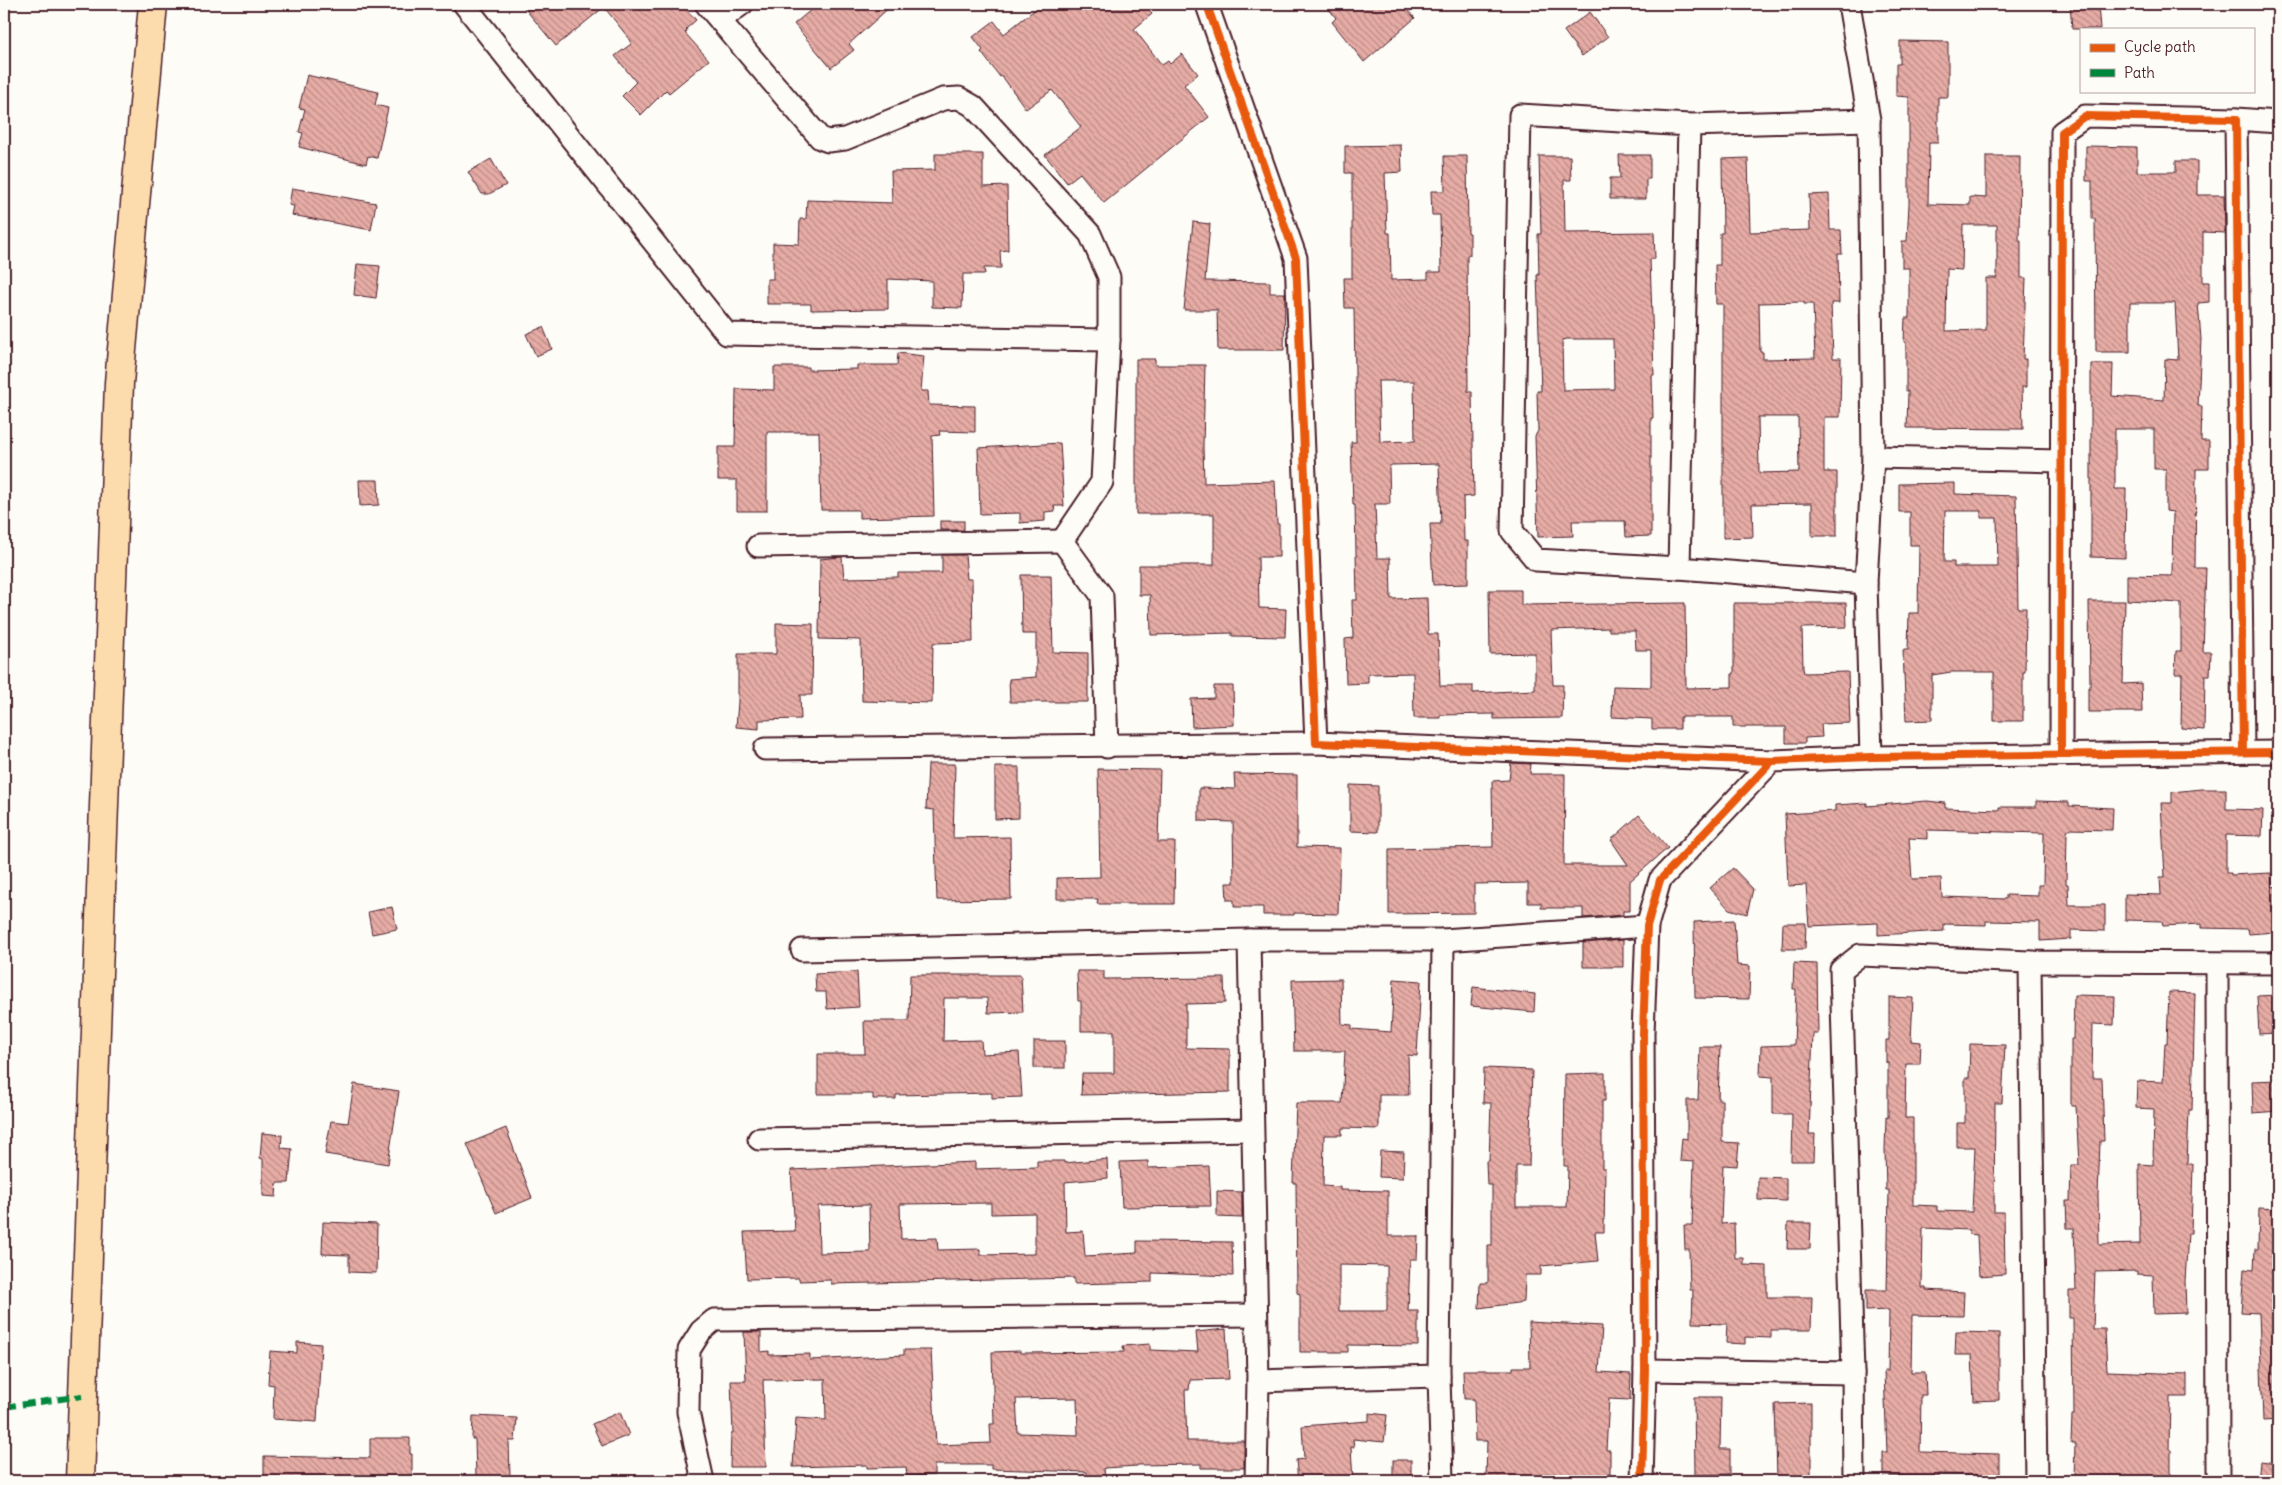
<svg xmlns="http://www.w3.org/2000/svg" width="2282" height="1485" viewBox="0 0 2282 1485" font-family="Delius,sans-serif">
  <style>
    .building { fill: url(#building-back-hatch); stroke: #4a1f2b; fill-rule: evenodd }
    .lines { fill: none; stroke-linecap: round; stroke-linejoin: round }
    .minor-casing { stroke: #4a1f2b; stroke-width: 25 }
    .major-casing { stroke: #4a1f2b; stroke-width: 31 }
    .minor { stroke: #fdfcf7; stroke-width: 21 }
    .major { stroke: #fcdcac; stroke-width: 28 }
    .quiet { stroke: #00873e; stroke-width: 6; stroke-dasharray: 12 6; stroke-linecap: butt }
    .cycleway-casing { stroke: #fdfcf7; stroke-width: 11 }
    .cycleway { stroke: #e8590c; stroke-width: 8 }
  </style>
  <defs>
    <pattern id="building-back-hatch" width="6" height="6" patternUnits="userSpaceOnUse" patternTransform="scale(1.25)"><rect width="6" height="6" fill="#e6aca5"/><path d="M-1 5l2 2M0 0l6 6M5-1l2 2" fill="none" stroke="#bc8b87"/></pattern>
  </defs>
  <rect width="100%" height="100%" fill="#fdfcf7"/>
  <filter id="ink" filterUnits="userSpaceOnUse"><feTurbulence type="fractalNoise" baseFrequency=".02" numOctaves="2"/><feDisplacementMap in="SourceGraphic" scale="10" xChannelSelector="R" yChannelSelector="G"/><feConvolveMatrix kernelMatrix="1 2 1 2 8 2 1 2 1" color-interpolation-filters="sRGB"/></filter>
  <g filter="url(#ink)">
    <!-- building -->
    <g class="building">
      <path d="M521,4H682L696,20L686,29L687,31L685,33L709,60L669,93L666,90L641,115L622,96L636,82L615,56L631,44V41L604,7L556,46Z"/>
      <path d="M818,4H893L849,44L854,50L831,68L794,24Z"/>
      <path d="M1042,4H1144L1152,14L1134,29L1162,65L1168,61L1170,64L1182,54L1198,74L1184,85L1209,117L1104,203L1080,173L1067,183L1045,155L1081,127L1052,90L1026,109L1002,76L1000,77L981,52L983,50L973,37L994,21L1004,34Z"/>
      <path d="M1325,4H1402L1415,18L1364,62L1332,22L1336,18Z"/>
      <path d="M2070,4H2098L2100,29H2072Z"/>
      <path d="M1590,12L1608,37L1582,56L1564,31Z"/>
      <path d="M1900,41L1948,42V97H1938V143H1929L1928,204L1970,205V197L1986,198V156H2020L2019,241H2021V278H2026L2023,359H2026V387H2022L2023,429L1907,428L1908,391H1906V342H1904L1905,318H1909V268H1902V241H1907L1909,204V97L1896,96V64H1900ZM1963,225H1997V278H1986V330L1946,331L1947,269L1962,270Z"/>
      <path d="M307,75L378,92L375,105L388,108L377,158L368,156L366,164L299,147L303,133L299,132L305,109L299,108Z"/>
      <path d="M1401,145L1402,172L1385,173L1387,233H1390L1391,280L1428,279V272H1441L1440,215H1432L1431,191H1445L1444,156H1467L1468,233H1470V255H1467L1468,392H1472L1474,496L1463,497L1464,541H1468V584L1433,585L1430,524H1441L1439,464L1391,465L1389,468L1390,504H1375L1377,558H1390L1391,599L1427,598L1428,634H1438L1440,686H1473V693L1535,690V653L1490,654L1489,590H1521V605L1685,603L1686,688L1732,687V674H1734V603H1846L1847,627L1802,628L1803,668L1804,673L1848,672L1850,723L1821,724L1822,737L1805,738V743H1786V727H1733V717H1680V729H1652V719L1612,717L1613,686L1651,687V650H1636L1635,631H1609V628L1551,630L1553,685H1563L1562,718L1494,719V714L1440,715V718H1414L1413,673L1368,674V683L1346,684L1345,639L1353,638L1352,600H1357L1355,505H1353L1351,442H1356L1354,308H1345L1344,278H1352V173H1345V146ZM1378,381H1414L1415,441L1380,442Z"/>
      <path d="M2086,146L2137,147V172H2176V161H2197V195H2224L2225,233L2203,232V282H2209V302L2198,303L2201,339L2198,406H2202L2201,441H2209V469H2196L2195,568H2206L2203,652H2211L2210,675H2205L2204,730L2181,728L2182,674H2175L2176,651H2181V603L2127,600V575L2172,576L2173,512L2166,511V469H2154V429H2115V489H2126L2125,558L2091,557V364H2113L2112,396L2164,400L2165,359L2178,360L2175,303H2130V352H2096L2095,219H2092V181H2086Z"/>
      <path d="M935,154H983V187L1007,186L1008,250L1000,251L1001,268H984L985,274H963L962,308L932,307V281L888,279V309L811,310V304H767V279H773V243L799,244L800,219H806L807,200L892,203L891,171L935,170Z"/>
      <path d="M1619,155H1650V179H1646V199H1610V178H1620Z"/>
      <path d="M1539,156H1570L1571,180H1564L1565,233L1654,232L1655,259H1650L1654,375H1652L1653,418H1651V536L1626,537L1625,521H1572L1573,536L1538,537L1535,436L1538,431L1537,391H1541L1537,275H1539L1538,234H1541ZM1567,339H1613L1614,389L1563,390L1562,340Z"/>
      <path d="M1748,158L1750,232L1810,230L1809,195L1829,194L1830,230H1841L1842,254H1838L1839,303H1831L1833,358H1841L1840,417H1824V472H1837V536H1812V503L1752,504L1753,537L1723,538V304H1716L1715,265H1720V233H1723L1722,159ZM1804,302V304H1813L1815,358L1763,359V352H1760L1759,303ZM1758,417H1798L1799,472L1759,473Z"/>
      <path d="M491,159L506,185L489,194H482L468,172Z"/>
      <path d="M292,188L376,203L371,230L292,215L294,206L289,205Z"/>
      <path d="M1193,222L1210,224L1205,281L1270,282V293H1285L1284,350H1218L1217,310H1184Z"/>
      <path d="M357,264L380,266L376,298L354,295Z"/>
      <path d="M543,327L552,349L536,356L526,334Z"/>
      <path d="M898,353L924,356L921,391H928L929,405L975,406V432L939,431L940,435L932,436L934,516L859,518V510H821L819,432H767V511H737V480H718V447H735L736,389L774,390V367H808V370L857,369V365H897Z"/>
      <path d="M1136,359H1155V365H1205L1203,446L1204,483L1275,481L1277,524H1279V557H1258L1259,608L1286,609L1285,637L1232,636V633L1151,635L1150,595H1139V565H1214V514H1136Z"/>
      <path d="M1060,443L1064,506H1054L1055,511L1045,512V521L1020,523V513L980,514L978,448Z"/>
      <path d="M359,480H378L379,505L360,506Z"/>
      <path d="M1955,483V494L2016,496L2018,608H2026L2025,672H2023V721H1994V672H1951L1932,675V720L1906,721L1903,650H1908L1909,613H1918L1919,545H1910V512H1899V484ZM1945,511H1981V518H1997L1998,567H1954V562H1944Z"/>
      <rect x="940" y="521" width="24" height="9"/>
      <path d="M942,555H965L967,579H972L973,642L933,643L932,703L862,701L861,640L819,639L820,559L842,557L844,578L898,577V573H942Z"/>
      <path d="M1021,575H1051L1053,652L1088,653V702H1010L1009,679L1036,677V634H1022Z"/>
      <path d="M2089,601H2125L2123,684L2141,683L2142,712H2088V688H2090Z"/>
      <path d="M776,623L813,624L812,695H800L801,719L759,720V729L736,727L738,702V654H776Z"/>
      <path d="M1214,686H1233L1234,725L1192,727L1191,699L1214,698Z"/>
      <path d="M1511,763L1531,764L1530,774H1565L1564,865H1628L1611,840L1639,815L1668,848L1630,881V911H1623V915L1583,918V908H1541V903H1528V883L1474,884V913L1389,914V849L1493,847L1492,781L1509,780Z"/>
      <path d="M928,764H955L953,838L1010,837L1011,899L937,900L934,810L926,809Z"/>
      <path d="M995,767H1019V818L995,819Z"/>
      <path d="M1098,769L1160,770L1158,842H1175L1174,904H1097L1098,899H1057V878L1100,877Z"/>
      <path d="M1234,774L1297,775V847L1340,848L1338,914L1294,913V915H1263V907H1234V900H1227L1226,883H1234L1233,822L1199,821V788L1235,789Z"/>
      <path d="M1350,785L1378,786V832L1350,831Z"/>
      <path d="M2201,789H2226V809L2263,810L2262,836L2226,835V873H2231V875L2271,873L2272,887L2278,886V915H2274L2275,932L2249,934L2248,929L2201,928V924L2163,926L2162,921L2125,920V894L2161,895L2160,877H2165L2161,803H2172V792Z"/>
      <path d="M1927,801L1945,803V808L1999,810V807H2036V801L2069,802V806L2113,808L2112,830L2069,829L2067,832L2066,884H2068L2069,905H2105V931L2071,930V939L2040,941V922L1986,921V925L1944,924V931L1878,935V923L1809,926L1806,885L1788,886L1785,814L1835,811V805L1867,803V806ZM1927,830L2044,833L2043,885H2038V896L2006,895V899L1942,897L1941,878L1912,879L1909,838L1927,839Z"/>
      <path d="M1733,868L1753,889L1747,914L1729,909L1710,888Z"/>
      <path d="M392,907L397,929L372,934L368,912Z"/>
      <path d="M1734,920L1737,965L1750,966L1749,999L1695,998L1694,922Z"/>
      <path d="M1783,923H1806L1805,949H1782Z"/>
      <path d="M1623,940V967H1583V943Z"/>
      <path d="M1794,963L1817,964L1818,1034H1813L1809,1134H1815L1814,1161H1791L1792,1114H1773V1077L1760,1076L1761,1046L1794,1045L1796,989H1793Z"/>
      <path d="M1077,971H1104V979L1224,978L1225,1003L1186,1004V1048L1230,1049V1092L1081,1095L1082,1073H1114V1031H1081V1001H1078Z"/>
      <path d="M857,972L859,1007L827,1009L826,992H816L815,974Z"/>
      <path d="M910,975H1021L1023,1012L988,1013L987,998H944L943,1041L981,1040L982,1054L1019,1052L1022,1097L992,1098V1093L896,1095V1099H873V1094H818V1054H865L864,1021H909Z"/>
      <path d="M1341,979L1342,1024L1352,1025V1029L1391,1032L1394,979L1421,981L1417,1056L1408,1055L1409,1095H1379V1129L1342,1128V1135H1324L1323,1186L1340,1187V1190L1388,1191V1236H1418L1417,1259H1410L1408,1311H1418V1346L1348,1345V1352H1300V1294L1297,1293L1296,1183H1293L1296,1103H1342L1345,1051H1294L1292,980ZM1339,1265L1387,1266V1311H1339Z"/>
      <path d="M1473,987L1535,994L1534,1012L1471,1006Z"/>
      <path d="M2169,992L2195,993L2192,1110H2189L2187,1164H2193L2191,1233H2188L2185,1281L2186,1313L2154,1314L2153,1275L2137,1274V1271L2095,1272L2093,1329H2105L2107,1371L2187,1374V1397H2170L2169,1449H2171V1481L2074,1479L2075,1444H2071L2072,1415H2074L2073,1318H2069V1291H2076L2074,1228H2067L2066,1201H2070L2071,1165H2079L2076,1106H2071V1039H2073L2074,995L2115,996L2114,1025L2093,1024L2092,1078H2102L2104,1141H2100L2098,1195L2099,1245L2140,1244L2139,1164L2153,1165L2154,1109L2136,1108L2137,1081L2163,1082L2165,1043H2167Z"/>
      <path d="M2278,995V1033L2259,1034L2257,996Z"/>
      <path d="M1889,997L1913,998L1911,1041L1921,1042L1920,1064H1906L1905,1118H1913V1205L1937,1206V1211L1972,1212L1975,1147H1957V1123H1965V1078H1969L1970,1044L2005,1045L2002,1103H1995L1994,1212H2004L2005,1274L1979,1276L1977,1235L1969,1234V1230L1923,1228L1922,1288H1926V1290L1964,1292L1963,1316L1912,1315L1911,1372H1925L1926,1395H1921L1920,1452L1999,1454V1476L1939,1474V1477L1883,1476V1452H1887L1884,1371H1888L1889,1310L1866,1311V1290H1887L1889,1190H1886L1885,1150L1886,1117L1888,1118V1063H1886V1040H1889Z"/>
      <rect x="1034" y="1041" width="31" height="27"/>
      <path d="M1700,1047H1720L1718,1100H1722V1142L1739,1143L1737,1166L1723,1165L1721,1224L1734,1223L1735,1258H1744V1265L1767,1266V1297H1812L1811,1330H1771V1338L1745,1337V1344L1726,1343L1727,1324L1692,1323L1693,1290H1690L1689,1249H1685L1684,1225H1692L1694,1162L1680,1161L1682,1138L1687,1139V1100H1698Z"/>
      <path d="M1484,1068L1532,1070L1529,1166H1516V1207H1567L1568,1166H1564L1565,1074L1605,1073V1101H1602V1168H1605L1604,1232H1595L1598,1261L1541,1266V1275H1525L1524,1302L1479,1308L1480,1283H1488V1245H1492V1185H1487L1486,1161H1489L1491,1103H1483Z"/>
      <path d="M2278,1080V1111L2253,1113L2252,1081Z"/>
      <path d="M354,1084L399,1091L388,1164L325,1154L331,1121L348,1123Z"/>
      <path d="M506,1128L532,1198L496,1213L467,1144Z"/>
      <path d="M262,1133L282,1135L281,1148L292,1149L289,1183H277L276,1197L263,1196V1159L260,1158Z"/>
      <path d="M1380,1151L1404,1152L1403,1178L1379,1177Z"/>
      <path d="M1107,1159L1108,1178L1065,1182L1066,1232L1083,1231L1085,1256L1137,1253V1241L1232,1242L1233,1276L1152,1273V1282L1074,1284V1278L831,1284V1280L799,1281V1278L747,1279L744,1232L795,1231L791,1170L975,1162V1169L1037,1167V1161H1064V1163ZM991,1203V1214L1035,1213V1254L980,1255V1249L938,1250L937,1238L901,1239L900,1204ZM869,1205L870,1252L819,1253L818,1206Z"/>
      <path d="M1148,1161V1168L1209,1166L1211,1206L1122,1207L1120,1162Z"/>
      <path d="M1758,1177L1786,1178V1201L1758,1200Z"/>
      <path d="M1217,1191L1242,1192V1218L1217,1217Z"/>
      <path d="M2259,1208L2278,1209V1420L2263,1421L2259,1313L2241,1312L2244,1269L2254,1270L2255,1249H2258Z"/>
      <path d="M323,1222L377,1224L376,1273L349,1272V1255L322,1254Z"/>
      <path d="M1788,1223H1811L1810,1249H1787Z"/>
      <path d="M1529,1322L1602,1326L1599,1372L1631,1374L1630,1400L1609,1399L1606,1450H1610V1475L1542,1474V1481L1486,1480L1487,1441H1475L1474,1399H1464L1463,1370H1513V1367H1530Z"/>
      <path d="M1226,1329L1229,1379L1190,1380L1189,1390H1185L1187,1441H1244V1468H1201V1464L1137,1465V1466L1104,1468L1105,1481H1087V1472L991,1469V1465H934V1475L907,1476L906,1467L867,1468V1465L793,1467L796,1418L826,1420L825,1379L763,1380L766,1467H730L731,1433H733L731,1381H746L744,1332H761V1352L769,1351V1355L810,1354V1360L904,1355V1350H931L936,1445L991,1443L990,1424H994L992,1352L1020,1351V1353L1124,1352L1123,1346L1150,1344V1350L1198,1352L1196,1332ZM1075,1398H1077L1078,1435L1018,1433L1016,1399Z"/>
      <path d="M1956,1332L1999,1333V1400L1974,1401L1972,1355H1955Z"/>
      <path d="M297,1342L321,1344L317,1422L273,1419L274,1385L268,1384L270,1351L297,1353Z"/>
      <path d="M1694,1397H1721L1720,1449H1730V1474L1695,1475Z"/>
      <path d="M1811,1403V1478H1777L1775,1404Z"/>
      <path d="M620,1412L629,1435L602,1446L592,1424Z"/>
      <path d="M1369,1413L1387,1415L1384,1442L1353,1439L1354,1447H1351L1353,1481H1298L1296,1460L1304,1459L1302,1426L1369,1421Z"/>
      <path d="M473,1416L517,1418L515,1441H509L510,1477H476L475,1439H472Z"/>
      <path d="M370,1438H410V1454H412V1481H264V1456L370,1458Z"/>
      <rect x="1393" y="1460" width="18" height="21"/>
      <path d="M2260,1461L2278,1463L2276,1481H2258Z"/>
    </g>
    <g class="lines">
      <!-- minor casing -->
      <g class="minor-casing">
        <g id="minor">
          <path d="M464,4L727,334L1109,340"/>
          <path d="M706,4L820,138L828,141L845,139L943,99L959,98L973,106L1090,234L1109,277V340L1102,482L1062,541L1102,596L1107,747"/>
          <path d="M1849,4L1869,120L1873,457L1866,583L1871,757"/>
          <path d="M1208,8L1296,258L1316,743L1772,761"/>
          <path d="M720,20L742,4"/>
          <path d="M2236,119L2278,122"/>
          <path d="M1873,457L2061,461"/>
          <path d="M758,546L1062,541"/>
          <path d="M1679,568L1689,125"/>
          <path d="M1866,583L1679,568L1536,560L1512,531L1520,115L1689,125L1869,120"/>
          <path d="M765,749L1316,743"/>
          <path d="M2061,754L2062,132L2085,116L2236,119L2243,751"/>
          <path d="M1249,940L1258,1381L1256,1481"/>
          <path d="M802,950L1249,940H1443L1647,926"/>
          <path d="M2030,962L2036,1481"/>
          <path d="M2217,964L2218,1481"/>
          <path d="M759,1139L1252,1130"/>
          <path d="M1645,1370L1853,1373"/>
          <path d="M1258,1381L1439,1376"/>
          <path d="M703,1481L688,1412L689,1350L701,1331L714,1320L1256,1315"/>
          <path d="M1442,1481L1439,1376L1443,940"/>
          <path d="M1642,1481L1645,1370L1643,1034L1647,926L1660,880L1772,761L1871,757L2278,752"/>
          <path d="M1854,1481L1853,1373L1841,970L1860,955L2030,962L2278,963"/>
        </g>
      </g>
      <!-- major casing -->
      <g class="major-casing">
        <path id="major" d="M80,1481L119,383L153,4"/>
      </g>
      <!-- minor -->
      <use href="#minor" class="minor"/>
      <!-- major -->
      <use href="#major" class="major"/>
      <!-- quiet -->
      <path class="quiet" d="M4,1407L82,1396"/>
      <!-- cycleway casing -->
      <g class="cycleway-casing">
        <g id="cycleway">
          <path d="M1208,8L1296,258L1316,743L1772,761"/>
          <path d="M2061,754L2062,132L2085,116L2236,119L2243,751"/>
          <path d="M1642,1481L1645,1370L1643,1034L1647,926L1660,880L1772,761L1871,757L2278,752"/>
        </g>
      </g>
      <!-- cycleway -->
      <use href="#cycleway" class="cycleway"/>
    </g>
  </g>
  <!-- margin -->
  <rect width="2282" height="1485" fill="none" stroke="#fdfcf7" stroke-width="20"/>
  <rect x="10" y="10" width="2262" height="1465" fill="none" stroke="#4a1f2b" stroke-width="2" filter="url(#ink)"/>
  <!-- legend -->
  <rect x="2080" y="28" width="175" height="65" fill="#fdfcf7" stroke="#b5a4a5"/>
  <rect x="2090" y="44" width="25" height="8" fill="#e8590c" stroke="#b5a4a5"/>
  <text x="2124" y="52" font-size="15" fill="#4a1f2b">Cycle path</text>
  <rect x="2090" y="69" width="25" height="8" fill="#00873e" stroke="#b5a4a5"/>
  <text x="2124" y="78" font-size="15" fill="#4a1f2b">Path</text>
</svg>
